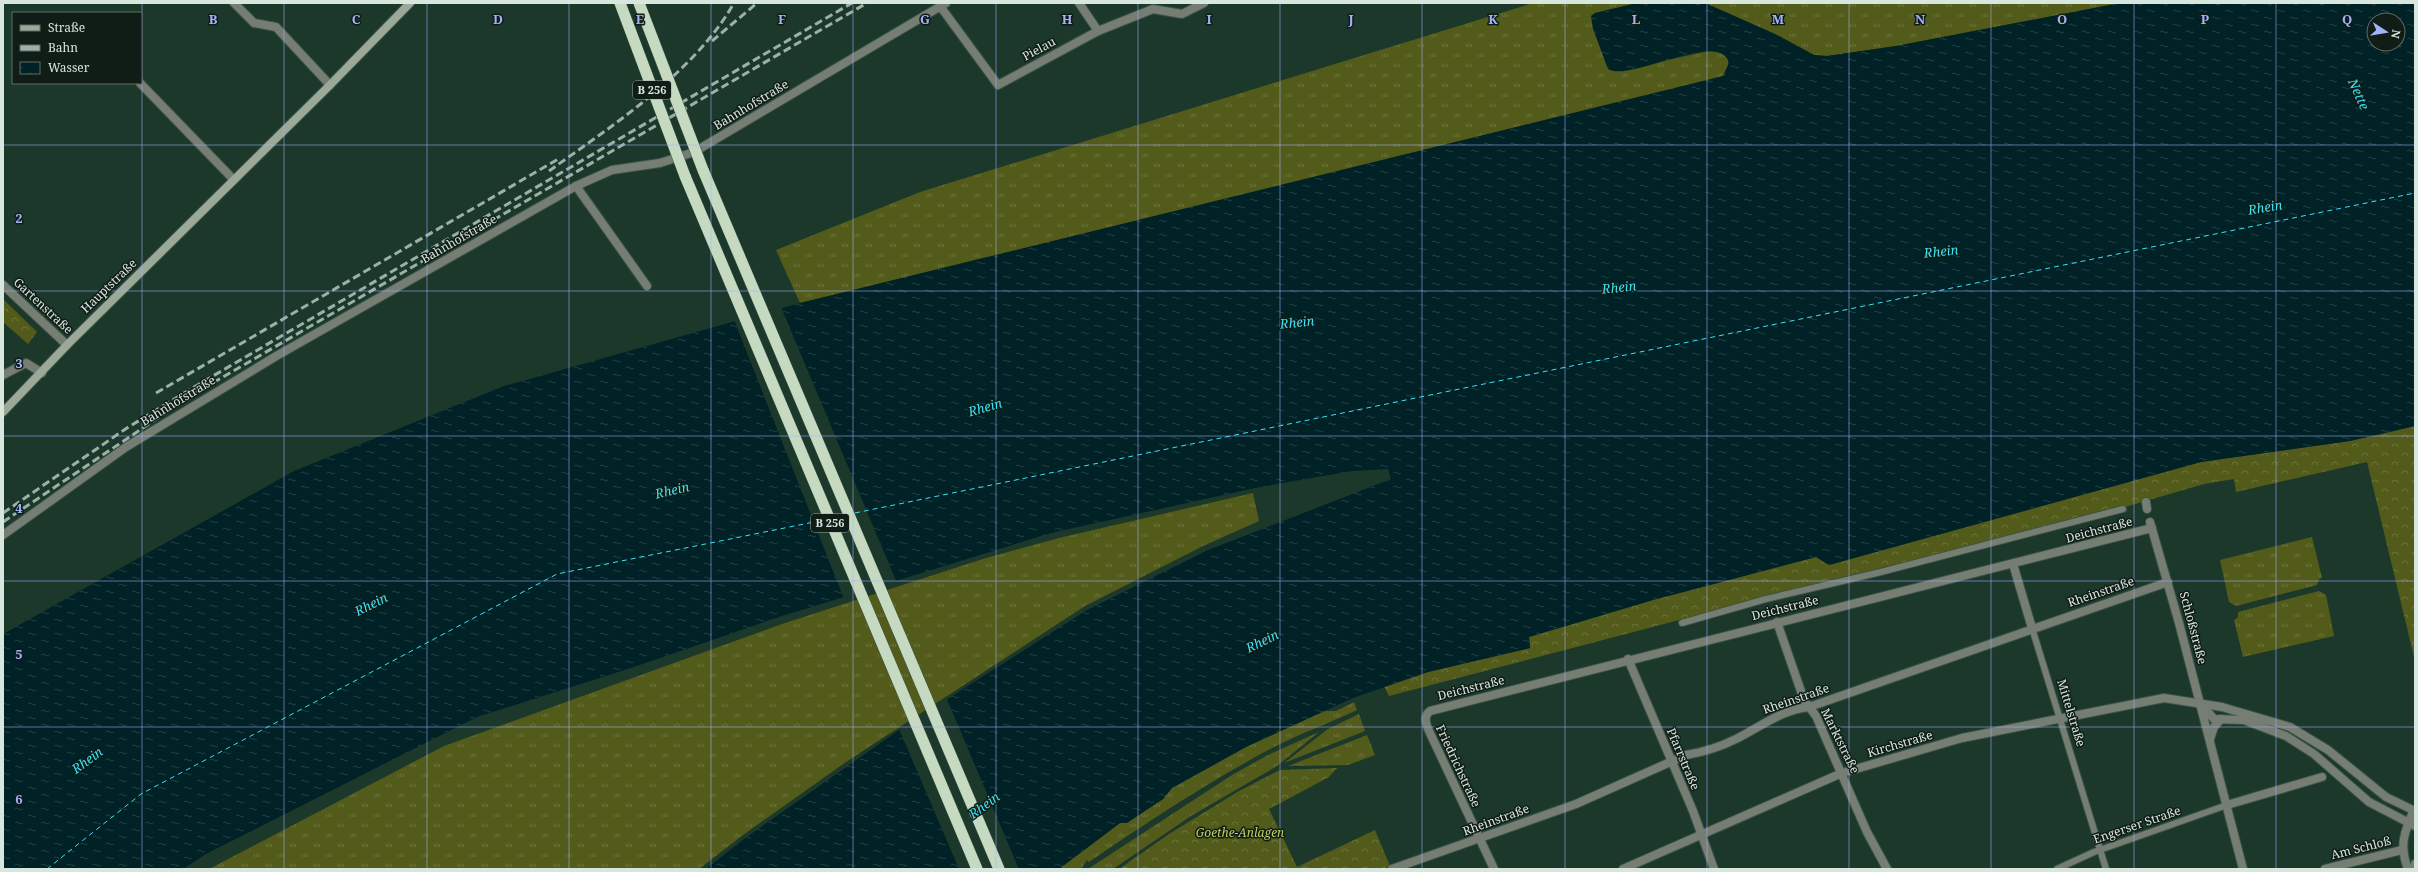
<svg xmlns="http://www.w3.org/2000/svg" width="2418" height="872" viewBox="0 0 2418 872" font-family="'Noto Serif',serif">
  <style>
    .grass { fill: url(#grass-tufts) }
    .forest { fill: url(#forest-crowns) }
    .water { fill: url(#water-ripples); fill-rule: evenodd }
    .pier { fill: #1c382b }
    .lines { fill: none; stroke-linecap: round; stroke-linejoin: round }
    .ferry { stroke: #3de2f6; stroke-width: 1; stroke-dasharray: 5 4; stroke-linecap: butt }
    .pedestrian-casing { stroke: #3a5448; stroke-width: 8 }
    .minor-casing { stroke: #3a5448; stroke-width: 10 }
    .tertiary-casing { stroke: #3a5448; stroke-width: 10 }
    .secondary-casing { stroke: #3a5448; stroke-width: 10 }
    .trunk-casing { stroke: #3a5448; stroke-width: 12 }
    .pedestrian { stroke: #767e73; stroke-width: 6 }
    .minor { stroke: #767e73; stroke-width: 8 }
    .tertiary { stroke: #767e73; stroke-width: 8 }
    .secondary { stroke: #9ca998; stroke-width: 8 }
    .trunk { stroke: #c6dac2; stroke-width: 11 }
    .rail { stroke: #9cb0a6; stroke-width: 3; stroke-dasharray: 8 4; stroke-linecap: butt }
    .trunk-bridge-casing { stroke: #3a5448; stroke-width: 12; stroke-linecap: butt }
    .trunk-bridge { stroke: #c6dac2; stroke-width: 11 }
    .grid { fill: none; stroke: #a4b2fc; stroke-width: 1; stroke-opacity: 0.55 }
    .labels { text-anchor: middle; stroke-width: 3; stroke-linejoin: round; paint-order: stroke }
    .shield { fill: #101c16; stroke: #9baaa2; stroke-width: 1 }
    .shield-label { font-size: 11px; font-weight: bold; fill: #d7e7de }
    .street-label { font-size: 12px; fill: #d7e7de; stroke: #101c16 }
    .park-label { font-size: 12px; font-style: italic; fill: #c0d067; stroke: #101c16 }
    .water-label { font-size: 13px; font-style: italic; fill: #3de2f6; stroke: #101c16 }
    .grid-label { font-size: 13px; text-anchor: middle; font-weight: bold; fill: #a4b2fc; stroke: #101c16; stroke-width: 3; stroke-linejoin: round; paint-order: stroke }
  </style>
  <defs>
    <pattern id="grass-tufts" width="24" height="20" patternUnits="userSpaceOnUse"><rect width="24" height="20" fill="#535b1b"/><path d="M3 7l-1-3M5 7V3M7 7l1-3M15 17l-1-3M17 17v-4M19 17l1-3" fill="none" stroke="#6b733c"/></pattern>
    <pattern id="forest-crowns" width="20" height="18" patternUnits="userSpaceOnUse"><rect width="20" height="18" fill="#535b1b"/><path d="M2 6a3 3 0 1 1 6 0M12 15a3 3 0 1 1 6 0" fill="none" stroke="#6b733c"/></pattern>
    <pattern id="water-ripples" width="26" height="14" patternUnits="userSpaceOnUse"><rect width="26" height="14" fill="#002125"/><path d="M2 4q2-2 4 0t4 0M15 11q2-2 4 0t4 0" fill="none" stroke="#244144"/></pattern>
  </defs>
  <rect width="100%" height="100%" fill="#1c382b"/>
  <!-- grass -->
  <g class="grass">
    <path d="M1533,3H1637L1595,13L1591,16L1607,66L1618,71L1709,51C1729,51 1733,59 1723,76L1629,101L800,303L776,250L920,192Z"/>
    <path d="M1705,3H2120L1896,46L1827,56L1814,55L1775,34Z"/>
    <path d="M1253,493L1259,521L1203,546L1085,606L846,762L743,835L699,869H209L444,746L782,624L986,558L1059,538Z"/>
    <path d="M2312,537L2322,578L2319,579L2317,585L2236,606L2229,602L2220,560Z"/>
    <path d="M2319,591L2326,595L2334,636L2243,657L2234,620L2238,617V612Z"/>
    <path d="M1354,702L1357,710C1330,723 1301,733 1274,747C1210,781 1149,821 1089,862L1087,860L1081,869H1059L1120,823L1127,822L1163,799L1172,788L1246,747L1324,711H1336Z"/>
    <path d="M1359,714L1365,731L1284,763L1328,729Z"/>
    <path d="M1319,732L1277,766L1191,816L1113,869H1088L1232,775L1268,755Z"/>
    <path d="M1367,735L1375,755L1348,765L1288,766Z"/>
  </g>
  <!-- forest -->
  <g class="forest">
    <path d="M3,299L37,332L28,344L3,322Z"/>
    <path d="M2415,426V661L2367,462L2236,492L2234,479L2204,484L2094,516L1832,580L1389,696L1384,686L1428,672L1530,648L1529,637L1653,600L1816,557L1829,565L2201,462L2350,441Z"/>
    <path d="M1337,768L1329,777L1269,809L1297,867L1375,830L1390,866L1382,869H1119L1169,834L1239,791L1280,770Z"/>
  </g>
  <!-- water -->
  <path class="water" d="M1637,3H1705L1775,34L1814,55L1827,56L1896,46L2120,3H2415V426L2350,441L2201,462L1829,565L1816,557L1653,600L1529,637L1530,648L1428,672L1353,698L1246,747L1172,788L1163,799L1127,823H1120L1059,869H706L744,839L899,730L1087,610L1208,550L1391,479L1388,469L1352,471L1255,488L1051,533L779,617L634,667L477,717L206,854L183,869H3V634L294,471L504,386L800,303L1723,76L1729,63C1720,28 1629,83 1608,69L1593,29L1591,16L1595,13ZM2374,20H2398V44H2374Z"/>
  <!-- pier -->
  <g class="pier">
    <path d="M781,307L897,583L844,599L734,320Z"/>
    <path d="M946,697L1019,869H959L899,729Z"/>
  </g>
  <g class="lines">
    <!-- ferry -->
    <g class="ferry">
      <path d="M855,513L2415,193"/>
      <path d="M835,517L844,516"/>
      <path d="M47,869L141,794L557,574L824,520"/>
    </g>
    <!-- pedestrian casing -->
    <g class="pedestrian-casing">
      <g id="pedestrian">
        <path d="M1682,623L1766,599L1881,572L2123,509"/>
        <path d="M2032,628L2106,869"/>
        <path d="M2057,869L2094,852L2227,805"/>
      </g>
    </g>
    <!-- minor casing -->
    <g class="minor-casing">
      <g id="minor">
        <path d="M234,3L254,23L276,27L330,85"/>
        <path d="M1079,3L1098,31"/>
        <path d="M940,6L998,85L1098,31L1153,9L1182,14L1204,3"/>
        <path d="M140,83L234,180"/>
        <path d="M576,186L647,286"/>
        <path d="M3,285L67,345"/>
        <path d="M3,375L26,363L42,373"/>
        <path d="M2146,502L2147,509"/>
        <path d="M2150,522L2179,623L2243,869"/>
        <path d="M3,535L126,447L278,355L576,186L612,170L660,163L694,152L946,3"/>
        <path d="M2013,564L2032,628"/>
        <path d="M1777,622L1804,700L1816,716L1867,832L1887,869"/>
        <path d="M1628,659L1693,811L1714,869"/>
        <path d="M2210,739L2214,727L2221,719"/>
        <path d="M2227,805L2322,777"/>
        <path d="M1392,869L1576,804L1686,755C1704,752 1720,747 1736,739C1760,727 1781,710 1809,707L2168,582"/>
        <path d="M1494,869L1429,731C1426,724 1423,716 1430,711L2152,528"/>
        <path d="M2325,869L2402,850"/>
        <path d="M2408,869C2399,846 2404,832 2414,810"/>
        <path d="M2414,869L2415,864"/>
      </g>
    </g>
    <!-- tertiary casing -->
    <g class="tertiary-casing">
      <g id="tertiary">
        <path d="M2200,703L2214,719L2244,720L2286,736L2314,754L2369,802L2415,826"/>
        <path d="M1623,869L1842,773L1962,738L2164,698L2222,707L2290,727L2328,750L2386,797L2415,811"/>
      </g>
    </g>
    <!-- secondary casing -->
    <g class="secondary-casing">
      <path id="secondary" d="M3,412L67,345L330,85L410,3"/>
    </g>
    <!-- trunk casing -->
    <g class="trunk-casing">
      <g id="trunk">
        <path d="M703,170L999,869"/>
        <path d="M685,176L977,869"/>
      </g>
    </g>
    <!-- pedestrian -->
    <use href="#pedestrian" class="pedestrian"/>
    <!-- minor -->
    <use href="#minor" class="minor"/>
    <!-- tertiary -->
    <use href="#tertiary" class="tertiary"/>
    <!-- secondary -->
    <use href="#secondary" class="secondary"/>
    <!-- trunk -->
    <use href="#trunk" class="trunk"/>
    <!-- rail -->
    <g class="rail">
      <path d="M712,41L757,3"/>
      <path d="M549,171C613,125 694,73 734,3"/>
      <path d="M156,393L560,158"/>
      <path d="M3,513L127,428L189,390L852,3"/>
      <path d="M3,522L192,395L867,3"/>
    </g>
    <!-- trunk-bridge casing -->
    <g class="trunk-bridge-casing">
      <g id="trunk-bridge">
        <path d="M620,3L685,176"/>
        <path d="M639,3L703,170"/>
      </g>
    </g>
    <!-- trunk-bridge -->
    <use href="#trunk-bridge" class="trunk-bridge"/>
  </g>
  <!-- grid -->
  <path class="grid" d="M142,3V869M284,3V869M427,3V869M569,3V869M711,3V869M853,3V869M996,3V869M1138,3V869M1280,3V869M1422,3V869M1565,3V869M1707,3V869M1849,3V869M1991,3V869M2134,3V869M2276,3V869M3,145H2415M3,291H2415M3,436H2415M3,581H2415M3,727H2415"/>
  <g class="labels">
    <!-- shield labels -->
    <g class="shield">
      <rect x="633" y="81" width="38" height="18" rx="3"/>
      <rect x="811" y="514" width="38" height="18" rx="3"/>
    </g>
    <g class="shield-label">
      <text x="652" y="94">B 256</text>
      <text x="830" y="527">B 256</text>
    </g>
    <!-- street labels -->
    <g class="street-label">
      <text transform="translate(1039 49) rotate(-28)" y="4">Pielau</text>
      <text transform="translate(751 105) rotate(-31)" y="4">Bahnhofstraße</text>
      <text transform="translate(459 239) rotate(-30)" y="4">Bahnhofstraße</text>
      <text transform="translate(109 286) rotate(-44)" y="4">Hauptstraße</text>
      <text transform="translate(43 306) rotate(43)" y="4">Gartenstraße</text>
      <text transform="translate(178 401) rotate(-31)" y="4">Bahnhofstraße</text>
      <text transform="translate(2099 530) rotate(-15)" y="4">Deichstraße</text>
      <text transform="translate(2101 592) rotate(-19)" y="4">Rheinstraße</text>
      <text transform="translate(1785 608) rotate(-14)" y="4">Deichstraße</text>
      <text transform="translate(2193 628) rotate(75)" y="4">Schloßstraße</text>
      <text transform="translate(1471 688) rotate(-14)" y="4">Deichstraße</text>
      <text transform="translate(1796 699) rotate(-19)" y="4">Rheinstraße</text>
      <text transform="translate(2071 713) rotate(73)" y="4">Mittelstraße</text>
      <text transform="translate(1840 741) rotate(64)" y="4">Marktstraße</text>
      <text transform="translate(1900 744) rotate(-16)" y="4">Kirchstraße</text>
      <text transform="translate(1683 759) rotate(67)" y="4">Pfarrstraße</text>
      <text transform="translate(1458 766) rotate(65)" y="4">Friedrichstraße</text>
      <text transform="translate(1496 820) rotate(-20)" y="4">Rheinstraße</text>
      <text transform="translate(2137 825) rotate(-19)" y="4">Engerser Straße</text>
      <text transform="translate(2361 848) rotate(-14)" y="4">Am Schloß</text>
    </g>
    <!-- park labels -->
    <g class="park-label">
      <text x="1240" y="837">Goethe-Anlagen</text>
    </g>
    <!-- water labels -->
    <g class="water-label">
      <text transform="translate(2359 94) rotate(66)" y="5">Nette</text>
      <text transform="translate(2265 207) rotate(-9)" y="5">Rhein</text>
      <text transform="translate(1941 251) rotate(-6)" y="5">Rhein</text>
      <text transform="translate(1619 287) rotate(-6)" y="5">Rhein</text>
      <text transform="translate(1297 322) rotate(-6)" y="5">Rhein</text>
      <text transform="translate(985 407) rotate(-16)" y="5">Rhein</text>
      <text transform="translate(672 490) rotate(-13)" y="5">Rhein</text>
      <text transform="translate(371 604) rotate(-27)" y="5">Rhein</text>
      <text transform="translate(1262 641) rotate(-26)" y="5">Rhein</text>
      <text transform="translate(87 760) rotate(-36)" y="5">Rhein</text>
      <text transform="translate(984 805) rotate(-36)" y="5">Rhein</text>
    </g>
  </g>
  <g class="grid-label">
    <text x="213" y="24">B</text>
    <text x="356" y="24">C</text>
    <text x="498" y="24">D</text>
    <text x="640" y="24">E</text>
    <text x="782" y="24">F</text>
    <text x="925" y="24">G</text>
    <text x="1067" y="24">H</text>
    <text x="1209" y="24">I</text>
    <text x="1351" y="24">J</text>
    <text x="1493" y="24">K</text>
    <text x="1636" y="24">L</text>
    <text x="1778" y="24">M</text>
    <text x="1920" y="24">N</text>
    <text x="2062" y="24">O</text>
    <text x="2205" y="24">P</text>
    <text x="2347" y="24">Q</text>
    <text x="19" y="223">2</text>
    <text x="19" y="368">3</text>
    <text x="19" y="513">4</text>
    <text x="19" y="659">5</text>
    <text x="19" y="804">6</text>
  </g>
  <!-- border -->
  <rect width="2418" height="872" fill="none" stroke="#d7e7de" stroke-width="8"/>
  <!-- legend -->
  <rect x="12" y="12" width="130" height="72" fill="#101c16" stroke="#606d66"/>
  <rect x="20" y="25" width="20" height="6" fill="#9ca998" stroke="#606d66"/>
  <text x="48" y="32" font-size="12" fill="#d7e7de">Straße</text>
  <rect x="20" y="45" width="20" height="6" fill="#9cb0a6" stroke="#606d66"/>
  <text x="48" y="52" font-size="12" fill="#d7e7de">Bahn</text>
  <rect x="20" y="62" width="20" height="12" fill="url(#water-ripples)" stroke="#606d66"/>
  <text x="48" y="72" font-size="12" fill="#d7e7de">Wasser</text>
  <!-- north arrow -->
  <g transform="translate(2386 32) rotate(102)"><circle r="19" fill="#101c16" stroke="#606d66"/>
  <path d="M0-3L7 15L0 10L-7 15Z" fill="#a4b2fc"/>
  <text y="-6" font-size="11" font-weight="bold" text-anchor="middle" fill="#d7e7de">N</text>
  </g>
</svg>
